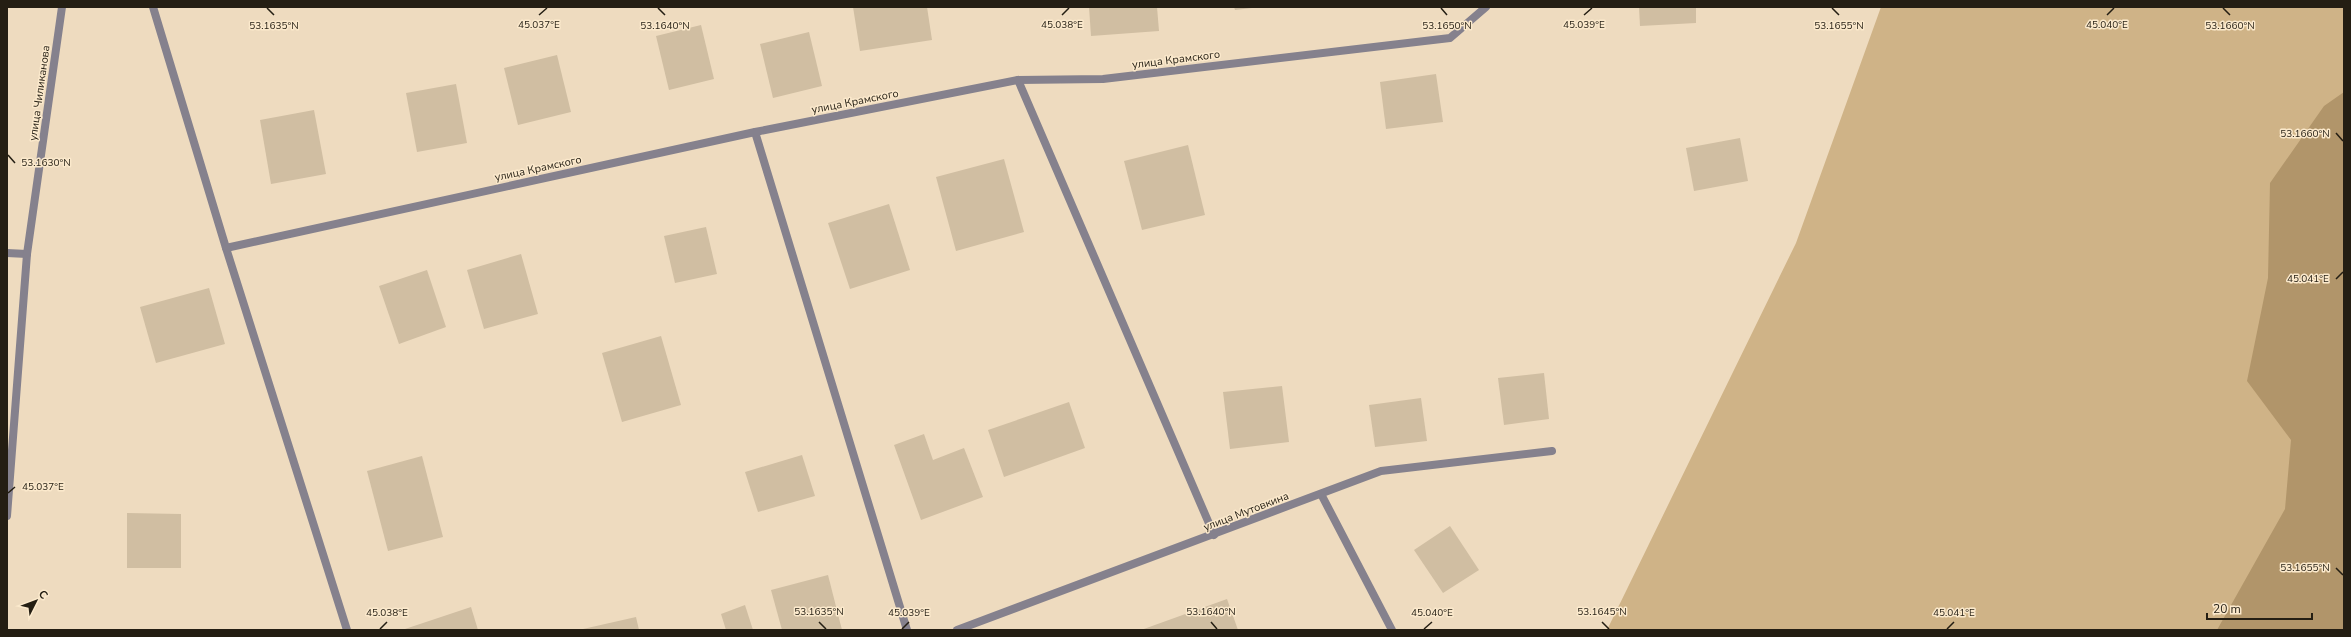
<svg xmlns="http://www.w3.org/2000/svg" width="2351" height="637" viewBox="0 0 2351 637" font-family="'Nunito Sans',sans-serif">
  <style>
    .green { fill: #cfb387 }
    .forest { fill: #b1956a }
    .building { fill: #d0bea2 }
    .lines { fill: none; stroke-linecap: round; stroke-linejoin: round }
    .service { stroke: #85818d; stroke-width: 8 }
    .minor { stroke: #85818d; stroke-width: 8 }
    .ticks { fill: none; stroke: #241e13; stroke-width: 1.5 }
    .labels { text-anchor: middle; stroke-width: 3; stroke-linejoin: round; paint-order: stroke }
    .street-label { font-size: 11px; fill: #241e13; stroke: #fbe9cc }
    .ticks-label { font-size: 10px; text-anchor: middle; fill: #241e13; stroke: #fbe9cc; stroke-width: 3; stroke-linejoin: round; paint-order: stroke }
  </style>
  <rect width="100%" height="100%" fill="#eedbbf"/>
  <!-- green -->
  <path class="green" d="M1881,7H2344V630H1607L1796,243Z"/>
  <!-- forest -->
  <path class="forest" d="M2344,92V630H2217L2285,509L2291,440L2247,381L2268,278L2270,183L2324,106Z"/>
  <!-- building -->
  <g class="building">
    <path d="M853,7H927L932,40L860,51Z"/>
    <path d="M1089,7H1157L1159,31L1091,36Z"/>
    <path d="M1234,7H1251L1252,8L1235,10Z"/>
    <path d="M1639,7H1696V23L1640,26Z"/>
    <path d="M701,25L714,79L669,90L656,36Z"/>
    <path d="M809,32L822,86L773,98L760,44Z"/>
    <path d="M557,55L571,112L518,125L504,68Z"/>
    <path d="M1436,74L1443,122L1386,129L1380,82Z"/>
    <path d="M456,84L467,143L417,152L406,93Z"/>
    <path d="M314,110L326,174L271,184L260,120Z"/>
    <path d="M1740,138L1748,181L1694,191L1686,148Z"/>
    <path d="M1188,145L1205,215L1142,230L1124,161Z"/>
    <path d="M1004,159L1024,232L956,251L936,177Z"/>
    <path d="M889,204L910,270L850,289L828,223Z"/>
    <path d="M706,227L717,274L675,283L664,236Z"/>
    <path d="M521,254L538,314L484,329L467,270Z"/>
    <path d="M427,270L446,327L399,344L379,286Z"/>
    <path d="M209,288L225,344L156,363L140,307Z"/>
    <path d="M661,336L681,405L622,422L602,353Z"/>
    <path d="M1544,373L1549,419L1504,425L1498,378Z"/>
    <path d="M1282,386L1289,442L1230,449L1223,392Z"/>
    <path d="M1421,398L1427,441L1375,447L1369,405Z"/>
    <path d="M1069,402L1085,448L1004,477L988,430Z"/>
    <path d="M924,434L933,460L964,448L983,497L921,520L894,445Z"/>
    <path d="M802,455L815,496L758,512L745,472Z"/>
    <path d="M422,456L443,537L388,551L367,471Z"/>
    <path d="M127,513L181,514V568H127Z"/>
    <path d="M1450,526L1479,570L1443,593L1414,550Z"/>
    <path d="M828,575L842,630H782L771,590Z"/>
    <path d="M1227,599L1238,630H1141Z"/>
    <path d="M745,605L753,630H726L721,614Z"/>
    <path d="M471,607L478,630H405V629Z"/>
    <path d="M636,617L639,630H583V629Z"/>
  </g>
  <g class="lines">
    <!-- service -->
    <g class="service">
      <path d="M1018,80L1214,535"/>
      <path d="M755,132L907,630"/>
      <path d="M226,248L347,630"/>
      <path d="M1321,494L1392,630"/>
    </g>
    <!-- minor -->
    <g class="minor">
      <path d="M153,7L226,248L755,132L1018,80L1103,79L1450,38L1486,7"/>
      <path d="M7,253L27,254"/>
      <path d="M7,516L27,254L62,7"/>
      <path d="M957,630L1381,471L1552,451"/>
    </g>
  </g>
  <!-- ticks -->
  <path class="ticks" d="M267,8L274,15M658,8L665,15M1441,8L1447,15M1832,8L1839,15M2223,8L2230,15M539,15L547,8M1062,15L1069,8M1584,15L1592,8M2107,15L2114,8M2336,133L2343,141M8,155L15,163M2336,279L2343,272M8,493L15,487M2336,568L2343,575M819,622L826,629M1211,622L1217,629M1602,622L1609,629M380,629L387,622M902,629L909,622M1424,629L1432,622M1947,629L1954,622"/>
  <g class="labels">
    <!-- street labels -->
    <g class="street-label">
      <text transform="translate(1176 59) rotate(-7)" y="4">улица Крамского</text>
      <text transform="translate(39 93) rotate(-82)" y="4">улица Чиликанова</text>
      <text transform="translate(855 101) rotate(-11)" y="4">улица Крамского</text>
      <text transform="translate(538 168) rotate(-12)" y="4">улица Крамского</text>
      <text transform="translate(1246 511) rotate(-21)" y="4">улица Мутовкина</text>
    </g>
  </g>
  <g class="ticks-label">
    <text x="539" y="28">45.037°E</text>
    <text x="1062" y="28">45.038°E</text>
    <text x="1584" y="28">45.039°E</text>
    <text x="2107" y="28">45.040°E</text>
    <text x="274" y="29">53.1635°N</text>
    <text x="665" y="29">53.1640°N</text>
    <text x="1447" y="29">53.1650°N</text>
    <text x="1839" y="29">53.1655°N</text>
    <text x="2230" y="29">53.1660°N</text>
    <text x="2305" y="137">53.1660°N</text>
    <text x="46" y="166">53.1630°N</text>
    <text x="2308" y="282">45.041°E</text>
    <text x="43" y="490">45.037°E</text>
    <text x="2305" y="571">53.1655°N</text>
    <text x="819" y="615">53.1635°N</text>
    <text x="1211" y="615">53.1640°N</text>
    <text x="1602" y="615">53.1645°N</text>
    <text x="387" y="616">45.038°E</text>
    <text x="909" y="616">45.039°E</text>
    <text x="1432" y="616">45.040°E</text>
    <text x="1954" y="616">45.041°E</text>
  </g>
  <!-- border -->
  <rect width="2351" height="637" fill="none" stroke="#241e13" stroke-width="16"/>
  <!-- north arrow -->
  <g transform="translate(36 601) rotate(48)" stroke="#fbe9cc" stroke-width="3" paint-order="stroke">
  <path d="M0-3L7 15L0 10L-7 15Z" fill="#241e13"/>
  <text y="-6" font-size="11" font-weight="bold" text-anchor="middle" fill="#241e13">С</text>
  </g>
  <!-- scale -->
  <path d="M2207 613v6h105v-6" fill="none" stroke="#241e13" stroke-width="2"/>
  <text x="2213" y="613" font-size="12" fill="#241e13" stroke="#fbe9cc" stroke-width="3" paint-order="stroke">20 m</text>
</svg>
